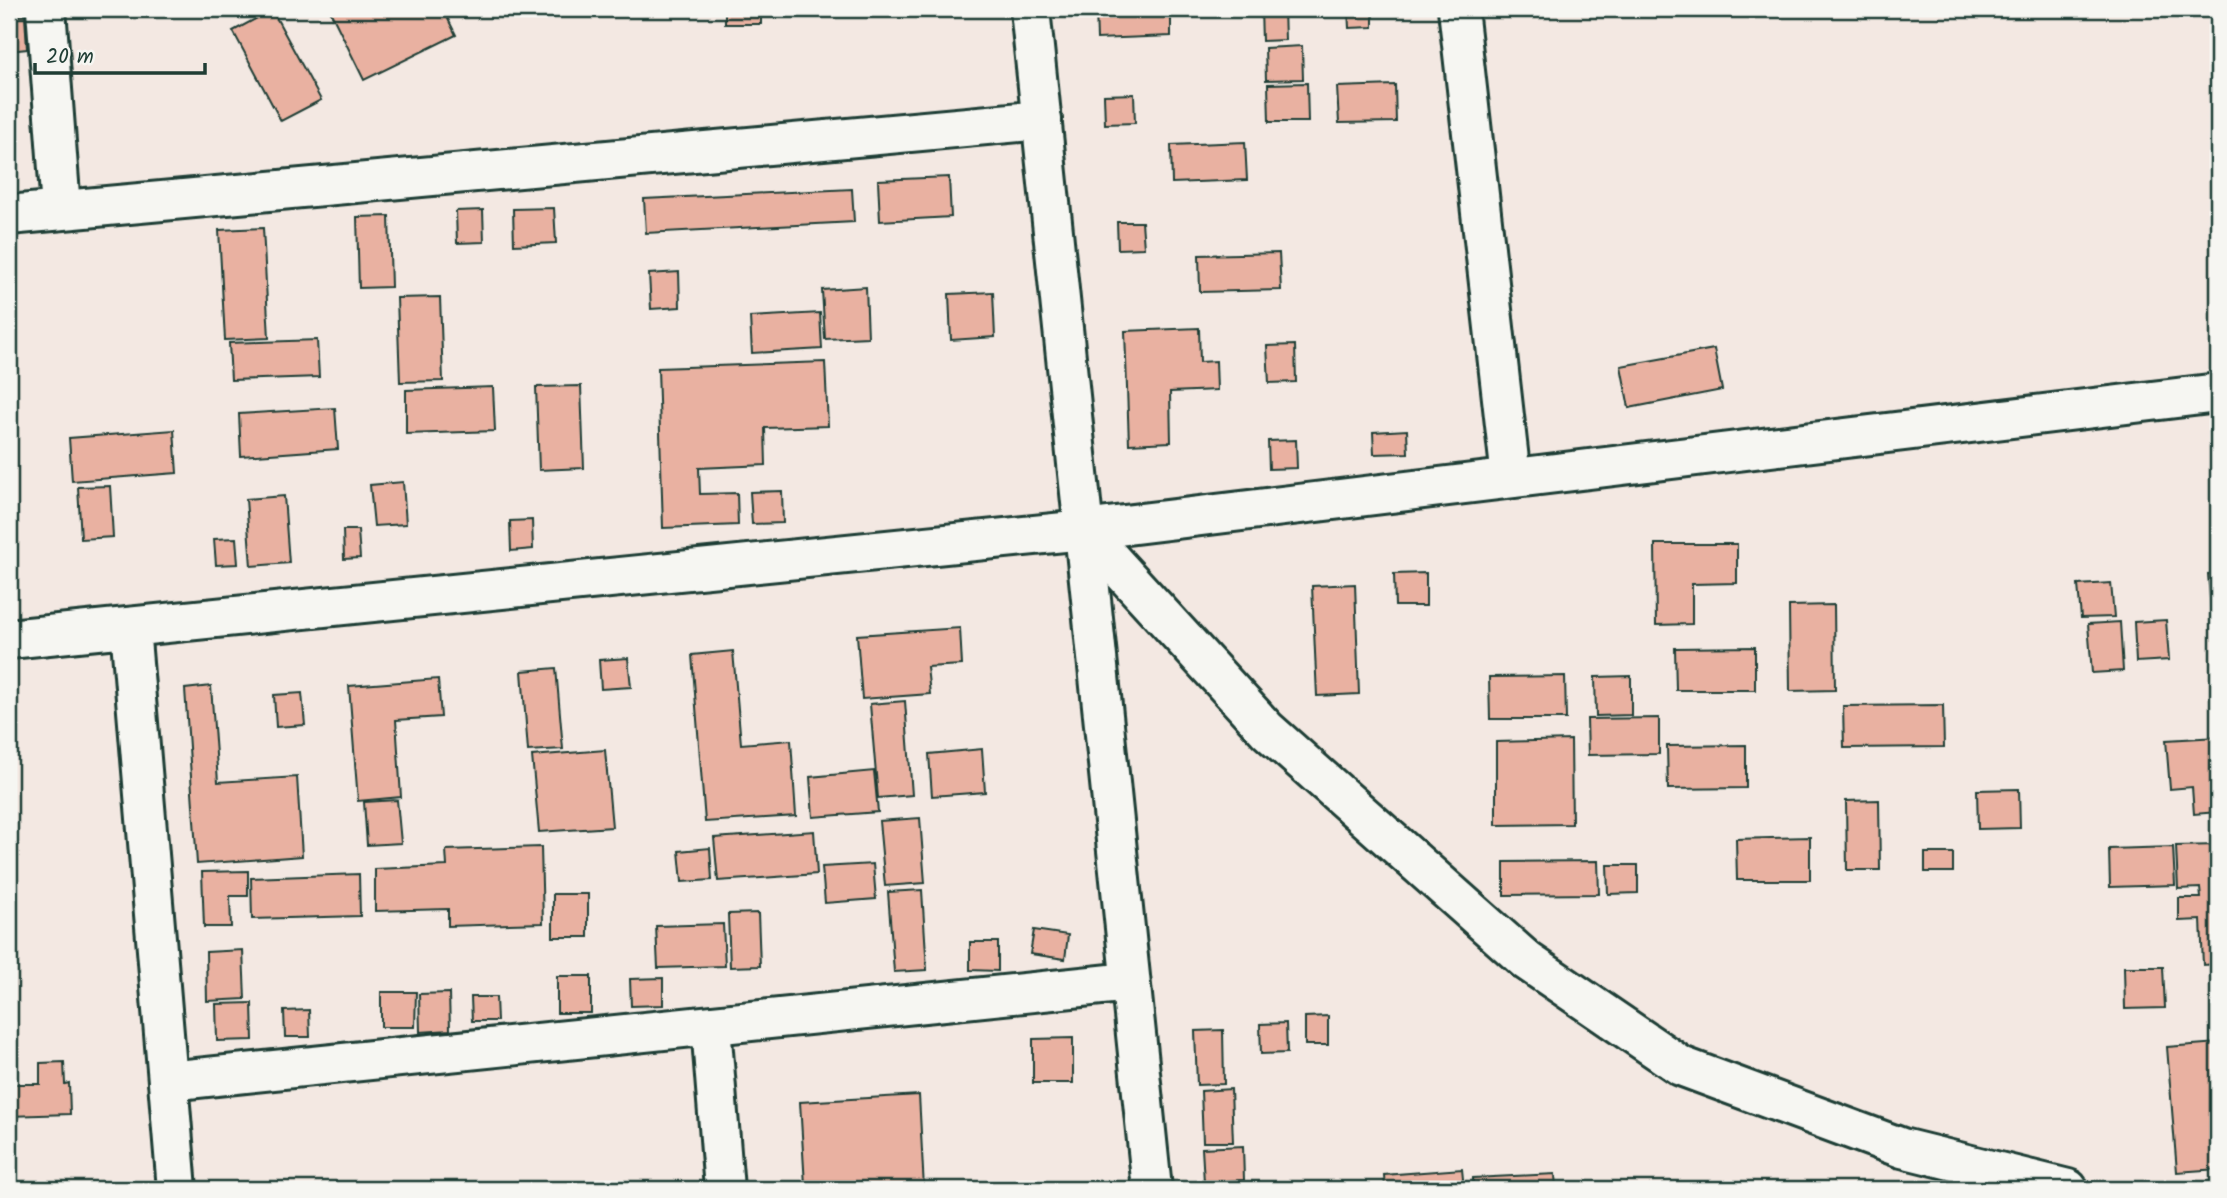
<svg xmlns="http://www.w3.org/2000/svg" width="2227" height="1198" viewBox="0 0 2227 1198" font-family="Kalam,sans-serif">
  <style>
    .building { fill: #e9b1a1; stroke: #1f3d34; stroke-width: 2 }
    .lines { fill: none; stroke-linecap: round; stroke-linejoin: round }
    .minor-casing { stroke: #1f3d34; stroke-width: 44 }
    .minor { stroke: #f6f6f2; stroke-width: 38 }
  </style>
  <rect width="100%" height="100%" fill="#f3e8e2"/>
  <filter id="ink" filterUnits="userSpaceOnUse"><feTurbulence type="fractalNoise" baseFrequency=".0143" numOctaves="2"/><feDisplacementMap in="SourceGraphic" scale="14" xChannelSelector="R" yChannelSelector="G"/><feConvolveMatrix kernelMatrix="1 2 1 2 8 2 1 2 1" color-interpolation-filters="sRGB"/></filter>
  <g filter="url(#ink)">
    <!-- building -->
    <g class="building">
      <path d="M329,9H443L456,35L364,80Z"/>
      <rect x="725" y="9" width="36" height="15"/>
      <path d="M1096,9H1171V36L1097,39Z"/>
      <path d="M1261,9H1284L1285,40L1262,41Z"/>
      <path d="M1348,9H1373V27L1349,28Z"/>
      <path d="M272,10L321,100L281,121L233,31Z"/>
      <path d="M9,16H25L27,49L9,51Z"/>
      <path d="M1302,46L1303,79L1266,80L1265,48Z"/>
      <path d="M1307,83L1308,122H1269L1268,84Z"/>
      <path d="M1395,85L1396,122L1339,123L1337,87Z"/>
      <path d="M1134,94L1135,123L1105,124L1104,95Z"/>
      <path d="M1245,142L1247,180L1172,183L1171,145Z"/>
      <path d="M949,177L951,217L880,221L878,180Z"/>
      <path d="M852,189L854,222L646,233L644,199Z"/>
      <path d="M554,208L556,243L514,245L513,209Z"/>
      <path d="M483,210L484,242L457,243L456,211Z"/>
      <path d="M389,216L391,287L359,288L357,217Z"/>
      <path d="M1117,222H1142L1144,248L1118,249Z"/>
      <path d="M263,228L269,338L225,340L219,230Z"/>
      <path d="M1279,253L1281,290L1200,292L1199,255Z"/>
      <path d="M679,272L680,307L651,309L649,274Z"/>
      <path d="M866,287L868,337L825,339L822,290Z"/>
      <path d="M993,292L995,337L951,340L949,294Z"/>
      <path d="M440,297L443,381L400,382L397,298Z"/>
      <path d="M820,313L822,349L752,353L750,317Z"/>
      <path d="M1199,328L1200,362L1216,361L1217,390L1170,392L1171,442L1129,444L1125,331Z"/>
      <path d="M317,340L319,377L231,380L229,343Z"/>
      <path d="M1295,345L1296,382L1269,383L1267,346Z"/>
      <path d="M1714,349L1722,390L1629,408L1621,366Z"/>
      <path d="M825,362L828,426L765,428L766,465L699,468L700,494L737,493L738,525L663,528L658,368Z"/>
      <path d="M581,386L584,468L539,470L536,387Z"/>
      <path d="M493,387L495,431L406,434V390Z"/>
      <path d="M335,408L338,449L241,456L239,414Z"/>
      <path d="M174,430L177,473L72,481L69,438Z"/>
      <path d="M1407,430L1408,453L1374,454L1373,432Z"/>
      <path d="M1296,440L1297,468L1269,469L1268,441Z"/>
      <path d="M403,482L406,524L374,526L370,485Z"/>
      <path d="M110,486L113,537L81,539L78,487Z"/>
      <path d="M782,491L783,523L752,524L750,492Z"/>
      <path d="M284,496L289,563L251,566L246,499Z"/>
      <path d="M532,520L533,549L511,551L510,521Z"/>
      <path d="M343,530H358L360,558L344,559Z"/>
      <path d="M236,538L238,564L216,565L214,539Z"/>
      <path d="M1655,544H1737V583L1692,584V624L1656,625Z"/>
      <path d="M1426,573V606H1395L1394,574Z"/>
      <path d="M2218,573V611H2211L2208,574Z"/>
      <path d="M2111,583L2114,617L2081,618L2078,585Z"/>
      <path d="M1355,584L1359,694L1317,696L1312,586Z"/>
      <path d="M1834,605L1835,690L1790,691L1789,606Z"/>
      <path d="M2166,620L2169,660L2136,662L2134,622Z"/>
      <path d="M2120,622L2123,671L2092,673L2088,624Z"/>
      <path d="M960,628L962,665L927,667L930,694L862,699L857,635Z"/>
      <path d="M1755,647V690H1676L1675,648Z"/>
      <path d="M733,651L741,744L791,740L796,816L705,822L692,655Z"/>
      <path d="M628,658L631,687L601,689L599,660Z"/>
      <path d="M2214,665H2218V719Z"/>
      <path d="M556,668L563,749L528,751L522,671Z"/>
      <path d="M1565,676L1566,719H1490L1489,677Z"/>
      <path d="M1631,676V715L1596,716L1595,677Z"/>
      <path d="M438,679L441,717L396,720L401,797L358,801L349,686Z"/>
      <path d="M211,686L218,782L297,777L302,856L197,864L185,689Z"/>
      <path d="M302,693L305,725L276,727L274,695Z"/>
      <path d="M905,701L912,795L878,798L870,704Z"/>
      <path d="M1943,705L1944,747L1844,748L1843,706Z"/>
      <path d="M1659,718V754L1588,755L1587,719Z"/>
      <path d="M2218,737V812L2194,814L2192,787L2170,789L2166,740Z"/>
      <path d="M1571,740L1572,824L1496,825V742Z"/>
      <path d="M1746,745V788L1668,789L1667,746Z"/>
      <path d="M982,749L985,792L932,796L929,754Z"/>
      <path d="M605,750L612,827L539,832L532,756Z"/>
      <path d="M874,771L878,812L813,817L810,777Z"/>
      <path d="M2019,789L2020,828L1978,829L1977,790Z"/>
      <path d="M397,800L401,843L367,845L364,802Z"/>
      <path d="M1879,800L1880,870H1847L1846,801Z"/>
      <path d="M920,818L925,883L885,886L879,821Z"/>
      <path d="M814,831L817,874L718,881L714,838Z"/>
      <path d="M1810,837V880H1737L1736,839Z"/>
      <path d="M2218,845V964L2203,965L2201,920L2179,921V898H2201L2200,888L2178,889L2176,846Z"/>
      <path d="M541,847L543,923L448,926V909L375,911V869L447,866L446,850Z"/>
      <path d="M2173,847L2175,885L2110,887L2109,849Z"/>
      <path d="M710,848L712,880L682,882L679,851Z"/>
      <rect x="1925" y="853" width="28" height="19"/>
      <path d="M1598,861L1599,894L1504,895V862Z"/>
      <path d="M873,864L876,899L825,903L822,867Z"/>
      <path d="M1607,865H1638V893L1608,894Z"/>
      <path d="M248,871V896H230L231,927H204L202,872Z"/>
      <path d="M359,874L360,916L252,919L251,878Z"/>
      <path d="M922,890L927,970L894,972L888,892Z"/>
      <rect x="553" y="894" width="35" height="43"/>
      <path d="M758,913L760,966L730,967L728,914Z"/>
      <path d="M723,924L725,966L658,968L656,926Z"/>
      <path d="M1034,930L1068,935L1065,959L1030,954Z"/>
      <path d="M970,942H998V971L970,970Z"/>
      <path d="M243,950L245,999L207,1001L206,952Z"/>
      <path d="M2124,967H2163L2165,1008L2125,1009Z"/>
      <rect x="557" y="976" width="34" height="37"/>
      <path d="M663,978V1005L631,1006L630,979Z"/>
      <path d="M381,992H416L415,1027H381Z"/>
      <path d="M449,993L450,1030L420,1032L419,994Z"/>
      <path d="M471,997H496L497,1021H472Z"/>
      <path d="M252,1003L253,1040L217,1041L216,1004Z"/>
      <path d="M309,1010L310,1037H285L284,1011Z"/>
      <path d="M1328,1016V1045H1305V1017Z"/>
      <path d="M1286,1023L1287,1053L1261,1054L1260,1024Z"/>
      <path d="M1223,1030L1224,1084L1197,1085L1195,1031Z"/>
      <path d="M1073,1038V1083H1033V1039Z"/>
      <path d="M2218,1043V1169L2177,1172L2167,1047Z"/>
      <path d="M64,1062L65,1084L69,1083L70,1114L9,1116V1084H40V1063Z"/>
      <path d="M1231,1089L1233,1142H1203L1201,1091Z"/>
      <path d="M919,1095L924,1189H758V1187L805,1185L800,1102Z"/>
      <path d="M9,1128H15L16,1180H9Z"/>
      <path d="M1243,1146L1244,1180L1204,1182L1202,1148Z"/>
      <path d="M1462,1169L1464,1189H1385L1384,1175Z"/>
      <path d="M1555,1174L1556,1189H1473V1178Z"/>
    </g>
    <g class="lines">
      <!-- minor casing -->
      <g class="minor-casing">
        <g id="minor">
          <path d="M46,9L61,209"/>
          <path d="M1030,9L1152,1189"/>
          <path d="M1458,9L1511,478"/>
          <path d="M9,215L1042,120"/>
          <path d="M1084,530L1267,730L1527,961L1681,1066L1902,1148L2068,1189"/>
          <path d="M130,627L177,1189"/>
          <path d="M9,639L1084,530L2218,393"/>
          <path d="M711,1026L724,1189"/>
          <path d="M168,1081L1130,982"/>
        </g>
      </g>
      <!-- minor -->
      <use href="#minor" class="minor"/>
    </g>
  </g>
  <!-- margin -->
  <rect width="2227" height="1198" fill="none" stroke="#f6f6f2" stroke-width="35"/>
  <rect x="18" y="18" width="2192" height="1163" fill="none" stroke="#1f3d34" stroke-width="2.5" filter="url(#ink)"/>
  <!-- scale -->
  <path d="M35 63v10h170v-10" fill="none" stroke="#1f3d34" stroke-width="3.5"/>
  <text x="46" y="63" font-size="21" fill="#1f3d34" stroke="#f6f6f2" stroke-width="5" paint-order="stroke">20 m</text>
</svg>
